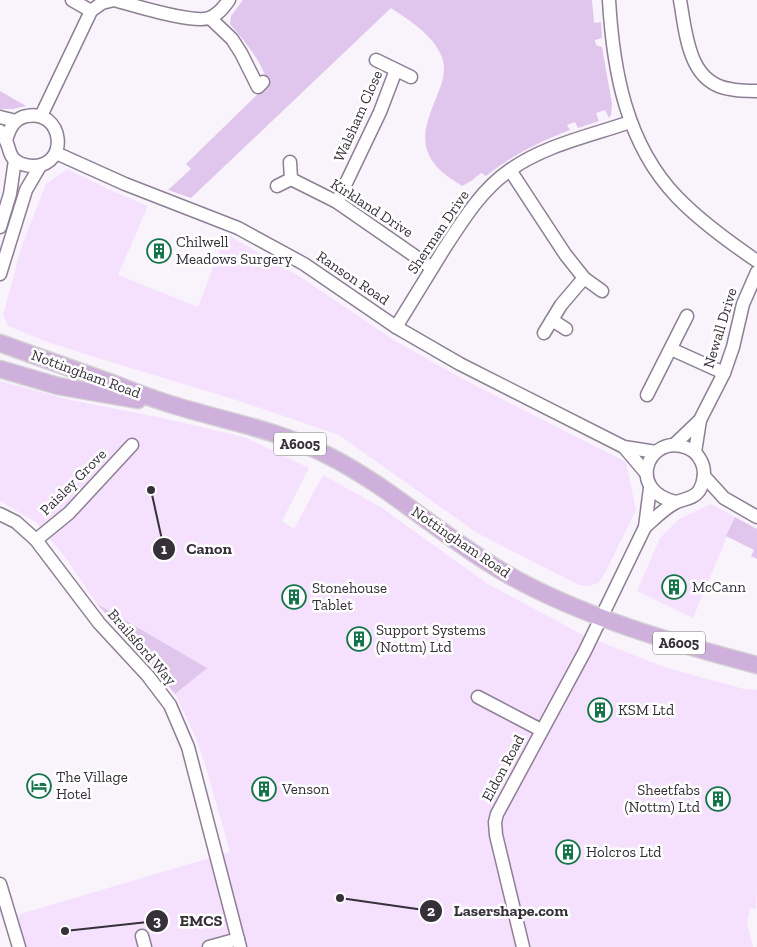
<svg xmlns="http://www.w3.org/2000/svg" width="757" height="947" viewBox="0 0 757 947" font-family="'Zilla Slab',serif">
  <style>
    .built { fill: #f5e1fe }
    .green { fill: #e0c6ec }
    .lines { fill: none; stroke-linecap: round; stroke-linejoin: round }
    .minor-casing { stroke: #8d7f94; stroke-width: 15 }
    .major-casing { stroke: #d3d1d3; stroke-width: 19 }
    .minor { stroke: #fff; stroke-width: 12 }
    .major { stroke: #cfafdc; stroke-width: 16 }
    .labels { text-anchor: middle; stroke-width: 5; stroke-linejoin: round; paint-order: stroke }
    .shield { fill: #fff; stroke: #726e74; stroke-width: 1 }
    .shield-label { font-size: 14px; font-weight: bold; fill: #363039 }
    .street-label { font-size: 15px; fill: #363039; stroke: #fff }
    .poi-label { font-size: 15px; fill: #363039; stroke: #fff; text-anchor: start }
    .leader { fill: none; stroke: #363039; stroke-width: 2 }
    .callout-dot { fill: #363039; stroke: #fff; stroke-width: 2 }
    .mark-label { font-size: 15px; text-anchor: middle; font-weight: bold; fill: #fff }
    .callout-label { font-size: 16px; text-anchor: middle; font-weight: bold; fill: #363039; stroke: #fff; stroke-width: 5; stroke-linejoin: round; paint-order: stroke }
  </style>
  <rect width="100%" height="100%" fill="#f9f3fc"/>
  <!-- built -->
  <g class="built">
    <path d="M67,169L108,189L148,206L118,275L198,307L226,234L299,276L392,339L459,377L626,462L636,510L604,575L598,583L589,586L579,585L477,533L339,435L236,400L88,355L45,341L8,326L3,315L22,245L46,184Z"/>
    <path d="M0,381L66,399L162,418L244,437L309,468L282,521L294,529L323,475L382,508L488,584L583,635L664,667L744,689L757,690V886L756,909L750,908L747,923L753,947H26L17,915L230,852L207,771L196,738L175,694L139,650L97,604L65,557L37,523L0,501Z"/>
    <path d="M711,504L735,517L693,618L637,591L660,538L679,519Z"/>
  </g>
  <!-- green -->
  <g class="green">
    <path d="M243,0H592L594,23L601,22L602,38L595,40L596,45L602,47L612,104L611,115L609,118L605,110L596,113L599,121L578,128L575,122L567,125L570,130C539,142 512,155 486,176L481,173L471,181L462,186C455,181 446,176 440,170C413,143 429,118 440,88C444,78 446,65 441,55C431,33 410,21 391,8L191,198L168,190L191,169L186,164L268,84C262,61 245,42 230,24L231,16Z"/>
    <path d="M0,91L26,106L13,109H0Z"/>
    <path d="M735,517L757,529V559L751,556L754,550L726,536Z"/>
    <path d="M97,604L207,668L175,694L139,650Z"/>
  </g>
  <g class="lines">
    <!-- minor casing -->
    <g class="minor-casing">
      <g id="minor">
        <path d="M72,0L91,11"/>
        <path d="M609,0C613,70 626,144 677,197C701,222 729,242 757,261"/>
        <path d="M680,0C686,33 688,83 730,89C738,91 748,91 757,91"/>
        <path d="M210,18L232,39L241,53L258,87L263,82"/>
        <path d="M376,60L411,77"/>
        <path d="M41,116L91,11L102,3L114,0C133,5 193,24 209,18C218,15 224,7 229,0"/>
        <path d="M0,117L16,121"/>
        <path d="M0,131C2,134 5,138 6,141C10,149 9,156 16,161C22,165 27,166 34,166C70,165 63,109 27,116C14,118 9,129 6,141"/>
        <path d="M56,153L125,184L238,228L304,264L396,327L460,364L624,447L656,452"/>
        <path d="M510,170L565,254L584,278L602,291"/>
        <path d="M291,179L337,202L432,268"/>
        <path d="M277,186L291,179L290,162"/>
        <path d="M337,202L380,112L396,70"/>
        <path d="M0,227L10,194L15,160"/>
        <path d="M0,274L26,190L40,166"/>
        <path d="M552,320L566,329"/>
        <path d="M396,327C412,301 428,275 444,249C463,220 481,190 510,170C545,145 590,136 630,122"/>
        <path d="M544,333L561,305L584,278"/>
        <path d="M671,349L724,373"/>
        <path d="M647,395L687,316"/>
        <path d="M675,444L700,420L724,373L733,347L743,304L757,272"/>
        <path d="M624,447L646,473"/>
        <path d="M695,452L700,420"/>
        <path d="M704,476L724,498L757,517"/>
        <path d="M0,514L16,522L36,540L99,623L148,676L170,705L188,747L240,947"/>
        <path d="M645,527C654,519 665,508 675,503C684,498 692,500 699,491C704,483 706,470 701,461C697,452 690,448 681,446C647,438 627,491 676,502"/>
        <path d="M36,540L69,513L132,445"/>
        <path d="M478,697L541,730"/>
        <path d="M0,884L19,947"/>
        <path d="M142,936L145,947"/>
        <path d="M209,947L238,939"/>
        <path d="M523,947L496,835L495,822L497,814L585,651L645,527L650,488"/>
      </g>
    </g>
    <!-- major casing -->
    <g class="major-casing">
      <g id="major">
        <path d="M0,343C35,356 71,368 106,381C128,389 150,398 173,405C224,421 279,430 327,455C389,486 440,535 500,570C575,615 673,643 757,665"/>
        <path d="M0,369L58,386L138,400"/>
      </g>
    </g>
    <!-- minor -->
    <use href="#minor" class="minor"/>
    <!-- major -->
    <use href="#major" class="major"/>
  </g>
  <!-- icons -->
  <defs>
    <g id="building-ring" transform="scale(1.25)"><circle r="9.5" fill="#fff" stroke="#157349" stroke-width="1.5"/><path d="M-4-6H4V6H1V3H-1V6H-4ZM-2.5-4.3h1.7v1.8h-1.7ZM.8-4.3h1.7v1.8H.8ZM-2.5-1h1.7V.8h-1.7ZM.8-1h1.7V.8H.8Z" fill="#157349"/></g>
    <g id="hotel-ring" transform="scale(1.25)"><circle r="9.5" fill="#fff" stroke="#157349" stroke-width="1.5"/><path d="M-6-4.5h1.5V1H6V5H4.5V3h-9V5H-6ZM-4 0a1.8 1.8 0 1 1 3.6 0ZM.5 0V-2.5h3Q6-2.5 6 0Z" fill="#157349"/></g>
  </defs>
  <g fill-rule="evenodd">
    <use href="#building-ring" x="159" y="251"/>
    <use href="#building-ring" x="674" y="587"/>
    <use href="#building-ring" x="294" y="597"/>
    <use href="#building-ring" x="359" y="639"/>
    <use href="#building-ring" x="600" y="710"/>
    <use href="#hotel-ring" x="39" y="786"/>
    <use href="#building-ring" x="264" y="789"/>
    <use href="#building-ring" x="718" y="799"/>
    <use href="#building-ring" x="568" y="852"/>
  </g>
  <g class="labels">
    <!-- shield labels -->
    <g class="shield">
      <rect x="274" y="432.5" width="52" height="23" rx="4"/>
      <rect x="653" y="631.5" width="52" height="23" rx="4"/>
    </g>
    <g class="shield-label">
      <text x="300" y="449">A6005</text>
      <text x="679" y="648">A6005</text>
    </g>
    <!-- street labels -->
    <g class="street-label">
      <text transform="translate(358 116) rotate(-66)" y="5">Walsham Close</text>
      <text transform="translate(372 208) rotate(33)" y="5">Kirkland Drive</text>
      <text transform="translate(438 232) rotate(-56)" y="5">Sherman Drive</text>
      <text transform="translate(353 278) rotate(34)" y="5">Ranson Road</text>
      <text transform="translate(720 328) rotate(-73)" y="5">Newall Drive</text>
      <text transform="translate(86 374) rotate(20)" y="5">Nottingham Road</text>
      <text transform="translate(73 482) rotate(-45)" y="5">Paisley Grove</text>
      <text transform="translate(461 542) rotate(34)" y="5">Nottingham Road</text>
      <text transform="translate(142 647) rotate(49)" y="5">Brailsford Way</text>
      <text transform="translate(503 768) rotate(-62)" y="5">Eldon Road</text>
    </g>
    <!-- poi labels -->
    <g class="poi-label">
      <text x="176" y="247">Chilwell<tspan x="176" dy="17">Meadows Surgery</tspan></text>
      <text x="692" y="592">McCann</text>
      <text x="312" y="593">Stonehouse<tspan x="312" dy="17">Tablet</tspan></text>
      <text x="376" y="635">Support Systems<tspan x="376" dy="17">(Nottm) Ltd</tspan></text>
      <text x="618" y="715">KSM Ltd</text>
      <text x="56" y="782">The Village<tspan x="56" dy="17">Hotel</tspan></text>
      <text x="282" y="794">Venson</text>
      <text x="700" y="795" text-anchor="end">Sheetfabs<tspan x="700" dy="17">(Nottm) Ltd</tspan></text>
      <text x="586" y="857">Holcros Ltd</text>
    </g>
  </g>
  <!-- callouts -->
  <path class="leader" d="M151 490L164 549M340 898L431 911M65 931L157 921"/>
  <g class="callout-dot">
    <circle cx="151" cy="490" r="5"/>
    <circle cx="340" cy="898" r="5"/>
    <circle cx="65" cy="931" r="5"/>
    <circle cx="164" cy="549" r="12"/>
    <circle cx="431" cy="911" r="12"/>
    <circle cx="157" cy="921" r="12"/>
  </g>
  <g class="mark-label">
    <text x="164" y="554">1</text>
    <text x="431" y="916">2</text>
    <text x="157" y="926">3</text>
  </g>
  <g class="callout-label">
    <text x="209" y="554">Canon</text>
    <text x="511" y="916">Lasershape.com</text>
    <text x="201" y="926">EMCS</text>
  </g>
</svg>
